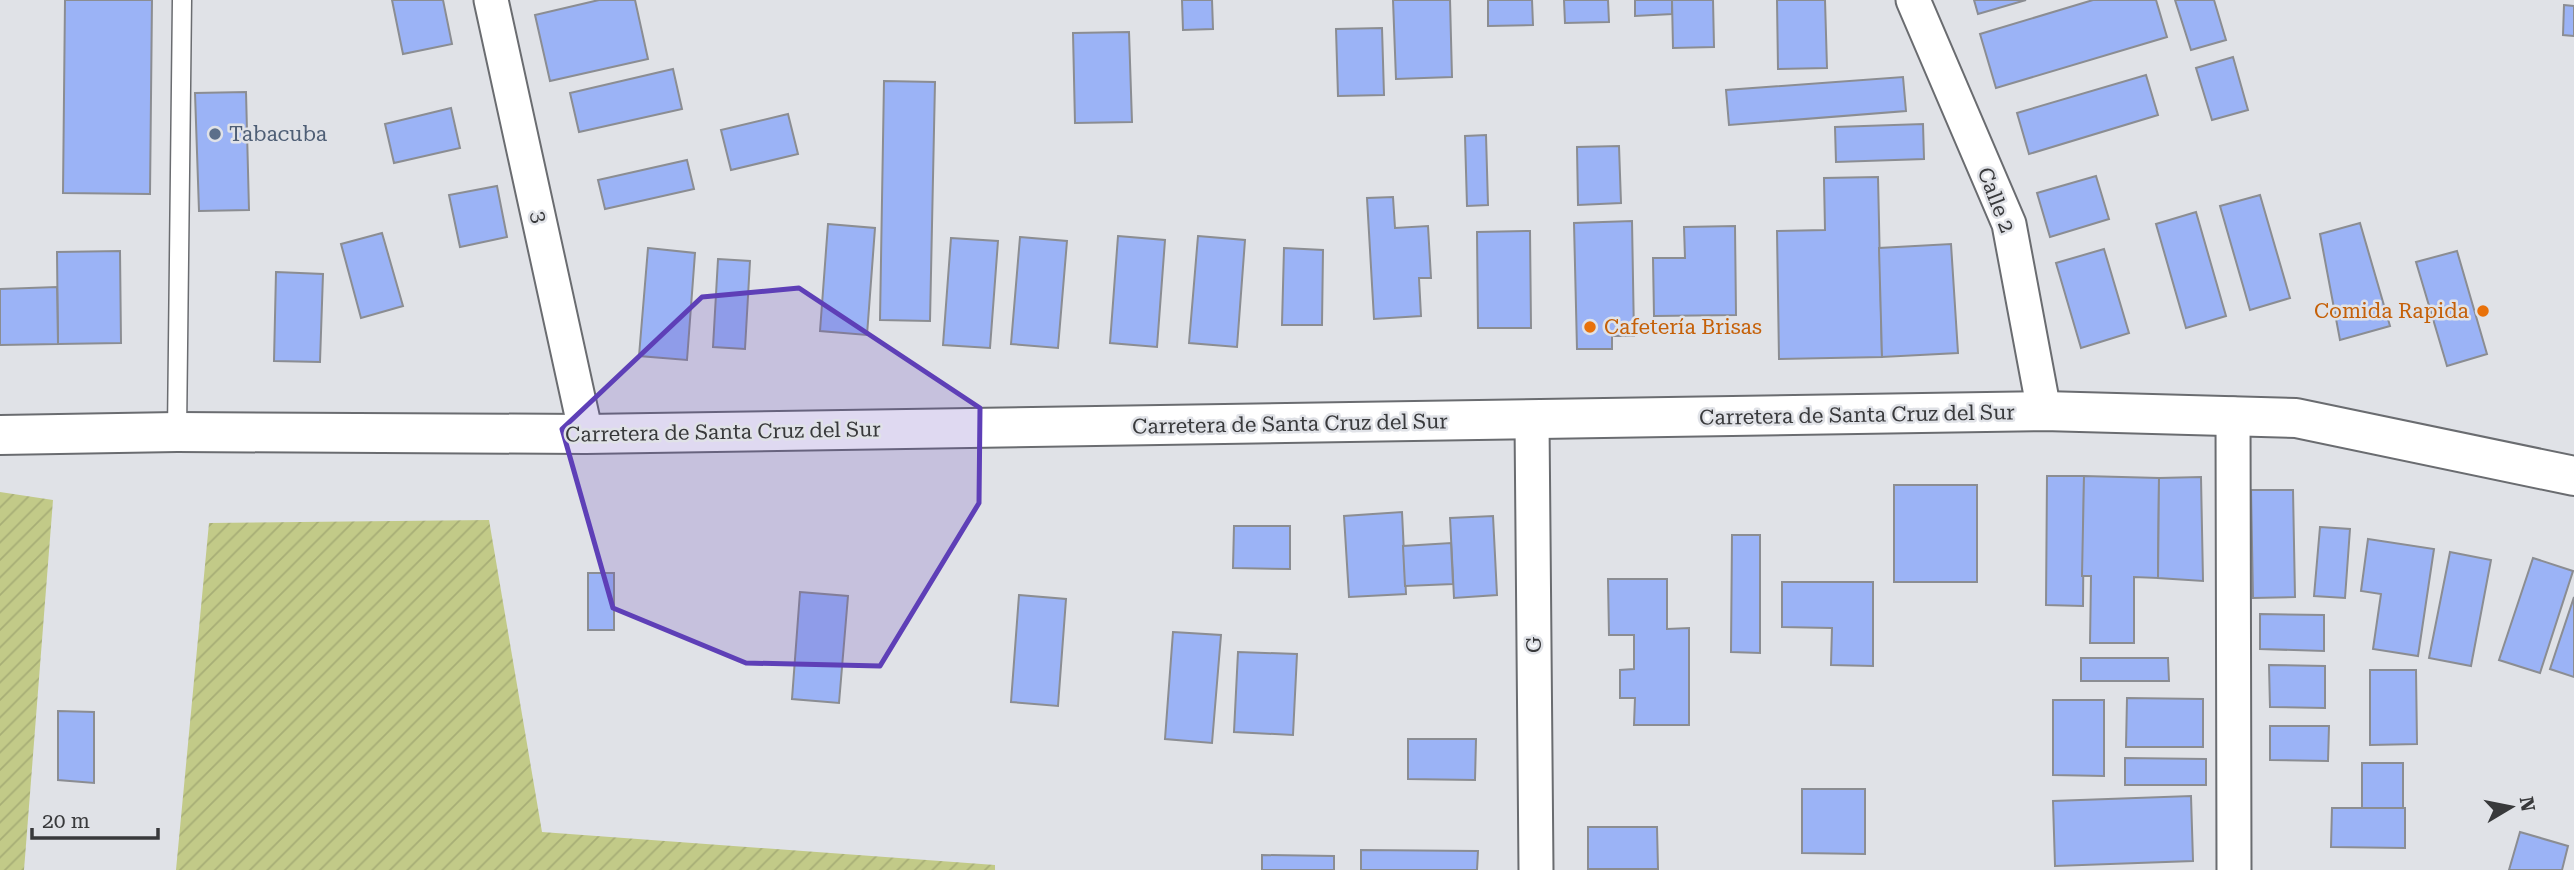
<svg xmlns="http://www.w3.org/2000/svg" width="2574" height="870" viewBox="0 0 2574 870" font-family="'Roboto Serif',serif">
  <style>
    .garden { fill: url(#garden-furrows) }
    .building { fill: #9bb3f6; stroke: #8b8d92; stroke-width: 2 }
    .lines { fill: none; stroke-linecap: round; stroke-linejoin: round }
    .lane-casing { stroke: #6a6c70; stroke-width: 21 }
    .street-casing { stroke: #6a6c70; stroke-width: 37 }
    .secondary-casing { stroke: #6a6c70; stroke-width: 42 }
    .lane { stroke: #fff; stroke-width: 18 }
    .street { stroke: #fff; stroke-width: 33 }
    .secondary { stroke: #fff; stroke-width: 38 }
    .marked { fill: #5e3fb7; fill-opacity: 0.2; stroke: #5e3fb7; stroke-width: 5; stroke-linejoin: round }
    .service-dot { fill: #5c6f8a; stroke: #e0e2e7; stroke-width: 2.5 }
    .food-dot { fill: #e8710a; stroke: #e0e2e7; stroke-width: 2.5 }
    .labels { text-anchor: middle; stroke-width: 5; stroke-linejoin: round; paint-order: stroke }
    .service-label { font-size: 21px; fill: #4e5e75; stroke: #e0e2e7; text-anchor: start }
    .street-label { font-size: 21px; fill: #38393b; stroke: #e0e2e7 }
    .food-label { font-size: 21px; fill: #c56008; stroke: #e0e2e7; text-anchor: end }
  </style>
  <defs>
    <pattern id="garden-furrows" width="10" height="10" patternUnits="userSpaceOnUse" patternTransform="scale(1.75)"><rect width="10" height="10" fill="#c2ca88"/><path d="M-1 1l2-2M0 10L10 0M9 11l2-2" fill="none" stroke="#a7ae76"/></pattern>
  </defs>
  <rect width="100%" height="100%" fill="#e0e2e7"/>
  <!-- garden -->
  <g class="garden">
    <path d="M0,492L53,500L24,870H0Z"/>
    <path d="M489,520L542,832L995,865V870H176L209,523Z"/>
  </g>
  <!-- building -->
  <g class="building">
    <path d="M65,0H152L150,194L63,193Z"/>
    <path d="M392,0H443L452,44L403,54Z"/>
    <path d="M599,0H635L648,59L550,81L535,15Z"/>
    <path d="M1182,0H1212L1213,29L1183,30Z"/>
    <path d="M1393,0H1450L1452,77L1396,79Z"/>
    <path d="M1488,0H1532L1533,25L1488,26Z"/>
    <path d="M1564,0H1608L1609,22L1565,23Z"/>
    <path d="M1635,0H1672V14L1635,16Z"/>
    <path d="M1672,0H1713L1714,47L1673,48Z"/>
    <path d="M1777,0H1825L1827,68L1778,69Z"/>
    <path d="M1974,0H2026L1978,14Z"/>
    <path d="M2093,0H2156L2167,37L1996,88L1980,34Z"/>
    <path d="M2175,0H2214L2226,40L2191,50Z"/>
    <path d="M2564,5L2574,6V36L2563,35Z"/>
    <path d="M1382,28L1384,95L1338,96L1336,29Z"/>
    <path d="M1129,32L1132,122L1075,123L1073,33Z"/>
    <path d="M2233,57L2248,110L2212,120L2196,68Z"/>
    <path d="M673,69L682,109L579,132L570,93Z"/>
    <path d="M2146,75L2158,115L2029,154L2017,113Z"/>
    <path d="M1903,77L1906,111L1729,125L1726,90Z"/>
    <path d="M884,81L935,82L930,321L880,320Z"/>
    <path d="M246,92L249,210L199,211L195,93Z"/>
    <path d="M451,108L460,148L394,163L385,124Z"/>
    <path d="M788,114L798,154L731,170L721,130Z"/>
    <path d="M1923,124L1924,159L1836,162L1835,127Z"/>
    <path d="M1486,135L1488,205L1467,206L1465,136Z"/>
    <path d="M1619,146L1621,203L1578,205L1577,147Z"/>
    <path d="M687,160L694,189L605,209L598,180Z"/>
    <path d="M2096,176L2109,219L2050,237L2037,193Z"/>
    <path d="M1878,177L1882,357L1779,359L1777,231L1825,230L1824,178Z"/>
    <path d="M497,186L507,237L460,247L449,195Z"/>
    <path d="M2260,195L2290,298L2250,310L2220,206Z"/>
    <path d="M1393,197L1395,228L1428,226L1431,278H1419L1421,316L1374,319L1367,198Z"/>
    <path d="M2196,212L2226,316L2186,328L2156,224Z"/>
    <path d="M1632,221L1634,336H1612V349H1577L1574,223Z"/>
    <path d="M2360,223L2390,326L2340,340L2320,234Z"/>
    <path d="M828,224L875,228L867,335L820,331Z"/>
    <path d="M1735,226L1736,315L1654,316L1653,258H1685L1684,227Z"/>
    <path d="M1530,231L1531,328H1478L1477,232Z"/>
    <path d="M382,233L403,306L361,318L341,244Z"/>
    <path d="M1118,236L1165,240L1157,347L1110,343Z"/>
    <path d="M1198,236L1245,240L1237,347L1189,343Z"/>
    <path d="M1020,237L1067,241L1058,348L1011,344Z"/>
    <path d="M951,238L998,241L990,348L943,345Z"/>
    <path d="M1951,244L1958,353L1882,357L1879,248Z"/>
    <path d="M648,248L695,253L687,360L639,356Z"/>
    <path d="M1284,248L1323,250L1322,325H1282Z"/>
    <path d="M2104,249L2129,333L2081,348L2056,263Z"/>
    <path d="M120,251L121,343L58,344L57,252Z"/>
    <path d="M2457,251L2487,354L2447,366L2416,262Z"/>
    <path d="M718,259L750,261L745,349L713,347Z"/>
    <path d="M276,272L323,274L320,362L274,361Z"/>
    <path d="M57,287L58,344L0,345V289Z"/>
    <path d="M2047,476H2084L2083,606L2046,605Z"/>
    <path d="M2084,476L2159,478L2158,578L2134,577V643H2090L2091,576H2082Z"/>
    <path d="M2201,477L2203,581L2158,578L2159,478Z"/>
    <rect x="1894" y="485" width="83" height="97"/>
    <path d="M2251,490H2293L2295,597L2253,598Z"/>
    <path d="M1402,512L1406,594L1349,597L1344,516Z"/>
    <path d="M1493,516L1497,595L1454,598L1450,518Z"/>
    <path d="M1234,526H1290V569L1233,568Z"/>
    <path d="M2320,527L2350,529L2345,598L2314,596Z"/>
    <path d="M1732,535H1760V653L1731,652Z"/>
    <path d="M2368,539L2434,549L2418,656L2373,649L2381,594L2361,591Z"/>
    <path d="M1451,543L1453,584L1405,586L1403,546Z"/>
    <path d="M2450,552L2491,560L2471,666L2429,658Z"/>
    <path d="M2533,558L2573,571L2540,673L2499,660Z"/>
    <rect x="588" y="573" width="26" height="57"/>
    <path d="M1608,579H1667V629L1689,628V725H1634L1635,698H1620V670L1634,669V635H1609Z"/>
    <path d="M1782,582H1873V666L1831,665L1832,628L1782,627Z"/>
    <path d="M800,592L848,596L839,703L792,699Z"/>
    <path d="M1019,595L1066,599L1058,706L1011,702Z"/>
    <path d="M2574,597V677L2550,669Z"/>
    <path d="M2260,614L2324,615V651L2260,649Z"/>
    <path d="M1173,632L1221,635L1212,743L1165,739Z"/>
    <path d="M1238,652L1297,654L1293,735L1234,732Z"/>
    <path d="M2081,658H2168L2169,681H2081Z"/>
    <path d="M2269,665L2325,666V708L2270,707Z"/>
    <path d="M2370,670H2416L2417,744L2370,745Z"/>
    <path d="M2127,698L2203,699V747H2126Z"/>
    <path d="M2053,700H2104V776L2053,775Z"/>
    <path d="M58,711L94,712V783L58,780Z"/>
    <path d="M2270,726H2329L2328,761L2270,760Z"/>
    <path d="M1408,739H1476L1475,780L1408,779Z"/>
    <path d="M2125,758L2206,759V785H2125Z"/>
    <rect x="2362" y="763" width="41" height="45"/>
    <path d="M1802,789H1865V854L1802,853Z"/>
    <path d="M2191,796L2193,861L2055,866L2053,801Z"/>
    <path d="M2332,808H2405V848L2331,847Z"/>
    <path d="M1588,827H1657L1658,869H1588Z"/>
    <path d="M2520,832L2568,846L2562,870H2509Z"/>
    <path d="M1361,850L1478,851L1477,870H1361Z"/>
    <path d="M1262,855L1334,856V870H1262Z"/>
  </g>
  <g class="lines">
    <!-- lane casing -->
    <g class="lane-casing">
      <path id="lane" d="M177,432L182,0"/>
    </g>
    <!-- street casing -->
    <g class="street-casing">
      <g id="street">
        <path d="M491,0L586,434"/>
        <path d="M1913,0L2009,224L2044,411"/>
        <path d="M2233,414L2234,870"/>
        <path d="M1532,421L1536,870"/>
      </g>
    </g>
    <!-- secondary casing -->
    <g class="secondary-casing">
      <path id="secondary" d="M0,435L177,432L586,434L2044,411L2296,418L2574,476"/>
    </g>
    <!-- lane -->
    <use href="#lane" class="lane"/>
    <!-- street -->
    <use href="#street" class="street"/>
    <!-- secondary -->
    <use href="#secondary" class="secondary"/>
  </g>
  <!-- marked area -->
  <path class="marked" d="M799,288L980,408L979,503L880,666L746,663L613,608L562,429L702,297Z"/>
  <!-- markers -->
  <circle class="service-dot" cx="215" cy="134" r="7"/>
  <g class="food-dot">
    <circle cx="2483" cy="311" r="7"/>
    <circle cx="1590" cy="327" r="7"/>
  </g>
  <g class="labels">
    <!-- service labels -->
    <g class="service-label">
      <text x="229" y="141">Tabacuba</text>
    </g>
    <!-- street labels -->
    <g class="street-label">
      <text transform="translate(1996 200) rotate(69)" y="7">Calle 2</text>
      <text transform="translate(539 217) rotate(78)" y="7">3</text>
      <text transform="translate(1857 415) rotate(-1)" y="7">Carretera de Santa Cruz del Sur</text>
      <text transform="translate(1290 424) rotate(-1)" y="7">Carretera de Santa Cruz del Sur</text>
      <text transform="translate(723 432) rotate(-1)" y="7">Carretera de Santa Cruz del Sur</text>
      <text transform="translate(1534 645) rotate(-90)" y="7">G</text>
    </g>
    <!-- food labels -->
    <g class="food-label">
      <text x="2469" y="318">Comida Rapida</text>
      <text x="1604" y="334" text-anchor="start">Cafetería Brisas</text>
    </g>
  </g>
  <!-- north arrow -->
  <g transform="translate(2511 807) rotate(80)" stroke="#e0e2e7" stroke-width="5" paint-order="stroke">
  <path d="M0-5L12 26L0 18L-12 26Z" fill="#38393b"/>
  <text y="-10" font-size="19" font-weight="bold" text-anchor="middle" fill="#38393b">N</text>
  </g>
  <!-- scale -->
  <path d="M32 828v10h126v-10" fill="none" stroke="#38393b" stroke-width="3.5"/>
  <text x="42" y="828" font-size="21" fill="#38393b" stroke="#e0e2e7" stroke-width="5" paint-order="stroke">20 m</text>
</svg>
